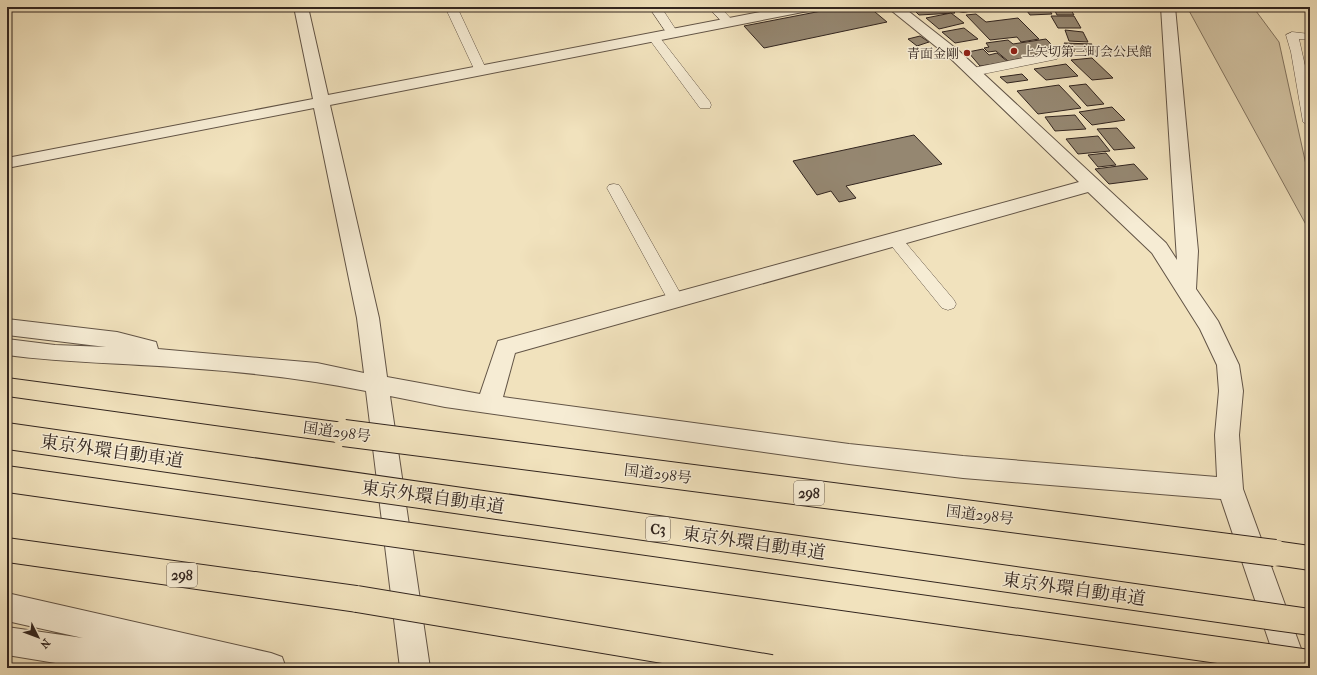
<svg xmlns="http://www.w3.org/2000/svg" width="1317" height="675" viewBox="0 0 1317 675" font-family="'IM FELL French Canon','Noto Serif JP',serif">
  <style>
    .green { fill: #d1c2a2; stroke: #827460 }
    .building { fill: #958771; stroke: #32251f }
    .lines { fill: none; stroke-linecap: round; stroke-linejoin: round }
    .service-casing { stroke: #625446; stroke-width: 1 }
    .minor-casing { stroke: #625446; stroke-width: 2 }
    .trunk-casing { stroke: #32251f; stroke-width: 2 }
    .service { fill: #f6ecd4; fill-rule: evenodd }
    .minor { fill: #f6ecd4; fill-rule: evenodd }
    .trunk { fill: #f1e2bd; fill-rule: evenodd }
    .trunk-bridge-casing { stroke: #32251f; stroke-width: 28; stroke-linecap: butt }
    .motorway-bridge-casing { stroke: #32251f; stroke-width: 28; stroke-linecap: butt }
    .trunk-bridge { stroke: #f1e2bd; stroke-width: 26 }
    .motorway-bridge { stroke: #f1e2bd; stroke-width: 26 }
    .poi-dot { fill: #8f2418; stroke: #f6ecd4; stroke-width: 1.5 }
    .labels { text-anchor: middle; stroke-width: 3; stroke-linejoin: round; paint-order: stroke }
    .far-poi-label { font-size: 13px; fill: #32251f; stroke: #f6ecd4; text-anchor: start }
    .shield { fill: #f6ecd4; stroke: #6d6155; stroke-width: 1 }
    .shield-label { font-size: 14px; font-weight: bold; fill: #32251f }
    .street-label { font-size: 15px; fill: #32251f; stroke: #f6ecd4 }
    .near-street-label { font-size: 18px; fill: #32251f; stroke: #f6ecd4 }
  </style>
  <rect width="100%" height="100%" fill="#f1e2bd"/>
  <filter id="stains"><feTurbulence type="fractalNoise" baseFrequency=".005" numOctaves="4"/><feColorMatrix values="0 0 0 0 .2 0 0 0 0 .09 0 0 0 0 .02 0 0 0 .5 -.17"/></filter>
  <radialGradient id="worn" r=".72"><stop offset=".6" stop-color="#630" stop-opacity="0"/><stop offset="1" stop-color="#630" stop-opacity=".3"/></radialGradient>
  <!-- green -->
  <path class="green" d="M1187,7H1253L1279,42L1310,183V232Z"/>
  <!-- building -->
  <g class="building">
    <path d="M842,7H869L887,22L764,48L744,26Z"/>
    <path d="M911,7H949L955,13L919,15Z"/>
    <path d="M1024,7H1047L1052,14L1030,15Z"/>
    <path d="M1053,7H1069L1074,15H1057Z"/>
    <path d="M951,13L964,23L939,29L926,18Z"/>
    <path d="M976,14L986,22L1018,18L1039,39L1021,42L1017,37L990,40L966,15Z"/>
    <path d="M1051,16H1074L1081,28H1058Z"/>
    <path d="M964,28L978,39L955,43L942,32Z"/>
    <path d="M1065,30L1083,32L1088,42L1069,41Z"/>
    <path d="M920,36L929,42L917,46L908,39Z"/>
    <path d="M1046,39L1054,47L1047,48L1050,52L1008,61L996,51L988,52L984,48L989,47L986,43L1008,40L1013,44Z"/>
    <path d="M1064,43L1092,44L1096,52L1068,51Z"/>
    <path d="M983,49L989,55L997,53L1008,62L980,66L968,52Z"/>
    <path d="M1092,58L1113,78L1092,80L1071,60Z"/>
    <path d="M1066,64L1078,76L1046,80L1034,69Z"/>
    <path d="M1022,74L1028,80L1007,83L1000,77Z"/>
    <path d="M1086,84L1104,104L1087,106L1069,86Z"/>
    <path d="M1059,85L1081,108L1038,114L1017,91Z"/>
    <path d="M1112,107L1125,120L1092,125L1079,112Z"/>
    <path d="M1075,115L1086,129L1055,131L1045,117Z"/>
    <path d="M1117,128L1135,148L1114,150L1097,129Z"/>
    <path d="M914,135L942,164L846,186L856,198L839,202L831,191L817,195L793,161Z"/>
    <path d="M1098,136L1110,151L1078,154L1066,139Z"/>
    <path d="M1106,153L1116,165L1098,167L1088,155Z"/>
    <path d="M1134,164L1148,179L1109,184L1095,169Z"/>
  </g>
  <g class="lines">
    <!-- service casing -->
    <g class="service-casing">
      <g id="service">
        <path d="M448,7H456L458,9L487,71L485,74H477L475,71L446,9Z"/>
        <path d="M649,7H661L678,33L676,35H668Z"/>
        <path d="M708,7H720L734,22L732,24H724Z"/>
        <path d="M1292,32L1310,34V40L1299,39L1310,88V126L1303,122L1291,52L1286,35Z"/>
        <path d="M653,33L657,34L710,102L711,105L710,108H700L647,36Z"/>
        <path d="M1053,52L1057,53L1059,56L1057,59L973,76L967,72L973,68Z"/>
        <path d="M614,184L619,185L621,188L684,300L682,304L676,306L670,304L668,300L607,188L609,185Z"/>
        <path d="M895,235L900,236L954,300L956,304L954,308L948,310L942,308L890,244L887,240L890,236Z"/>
      </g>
    </g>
    <!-- minor casing -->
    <g class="minor-casing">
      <g id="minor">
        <path d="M294,7H308L328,95L786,7H815L813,10L808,11L330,105L379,318L387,377L480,394L498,341L1079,182L949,57L887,7H903L959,51L1166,243L1177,260L1161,7H1175L1198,251L1196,289L1218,321L1239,365L1243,391L1239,435L1243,489L1308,668H1278L1221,499L963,478L849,464L445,407L390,396L430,668H400L366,391C307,379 246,372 186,368C126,363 67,363 7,355V339L55,345L106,347L7,335V319L117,332L156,342L158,349L317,363L364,373L357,318L314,108L7,168V158L313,99ZM1088,192L1152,253L1200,329L1217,365L1219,391L1215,435L1217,477L963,456L849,444L503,397L515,353Z"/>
        <path d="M955,7H969L970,8L968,11C962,13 958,12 955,7Z"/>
        <path d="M7,593L271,653L282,657L286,668H208L191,664L193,668H86L7,655V627L83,638L7,621Z"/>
      </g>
    </g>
    <!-- trunk casing -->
    <g class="trunk-casing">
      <g id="trunk">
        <path d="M7,378L344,423L353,426L356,433L353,440L344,443L7,396Z"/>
        <path d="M7,538L357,586L367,590L371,599L367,608L357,612L7,562Z"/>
        <path d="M1275,541L1310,546V570L1275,565L1265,562L1261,553L1265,544Z"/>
      </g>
    </g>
    <!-- service -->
    <use href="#service" class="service"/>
    <!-- minor -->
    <use href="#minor" class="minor"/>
    <!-- trunk -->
    <use href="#trunk" class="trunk"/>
    <!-- trunk-bridge casing -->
    <g class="trunk-bridge-casing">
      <g id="trunk-bridge">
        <path d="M344,433L1275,553"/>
        <path d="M357,599L771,668"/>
      </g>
    </g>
    <!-- motorway-bridge casing -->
    <g class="motorway-bridge-casing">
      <g id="motorway-bridge">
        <path d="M7,436L1310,622"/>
        <path d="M7,479L1310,663"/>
      </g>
    </g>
    <!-- trunk-bridge -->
    <use href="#trunk-bridge" class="trunk-bridge"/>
    <!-- motorway-bridge -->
    <use href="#motorway-bridge" class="motorway-bridge"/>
  </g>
  <!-- markers -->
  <g class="poi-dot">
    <circle cx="1014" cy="51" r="4"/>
    <circle cx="967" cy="53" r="4"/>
  </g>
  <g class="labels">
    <!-- far-poi labels -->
    <g class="far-poi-label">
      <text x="1022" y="56">上矢切第三町会公民館</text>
      <text x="959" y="58" text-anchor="end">青面金剛</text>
    </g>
    <!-- shield labels -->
    <g class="shield">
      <rect x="794" y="481" width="30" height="24" rx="3"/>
      <rect x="646" y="517" width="24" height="24" rx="3"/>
      <rect x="167" y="563" width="30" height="24" rx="3"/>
    </g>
    <g class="shield-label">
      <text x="809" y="498">298</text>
      <text x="658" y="534">C3</text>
      <text x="182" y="580">298</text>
    </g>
    <!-- street labels -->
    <g class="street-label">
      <text transform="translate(337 432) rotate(8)" y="5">国道298号</text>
      <text transform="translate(658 474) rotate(7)" y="5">国道298号</text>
      <text transform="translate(980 515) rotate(7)" y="5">国道298号</text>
    </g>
    <!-- near-street labels -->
    <g class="near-street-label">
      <text transform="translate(112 451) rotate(8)" y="6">東京外環自動車道</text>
      <text transform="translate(433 497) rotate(8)" y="6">東京外環自動車道</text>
      <text transform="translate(754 543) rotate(8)" y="6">東京外環自動車道</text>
      <text transform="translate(1074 589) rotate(8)" y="6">東京外環自動車道</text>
    </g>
  </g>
  <!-- margin -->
  <rect width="1317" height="675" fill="none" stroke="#f1e2bd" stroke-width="24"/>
  <rect x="8" y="8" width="1301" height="659" fill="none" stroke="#32251f" stroke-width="2"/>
  <rect x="12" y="12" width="1293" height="651" fill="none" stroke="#32251f"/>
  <!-- north arrow -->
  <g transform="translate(38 637) rotate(132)" stroke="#f6ecd4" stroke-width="3" paint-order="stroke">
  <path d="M0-3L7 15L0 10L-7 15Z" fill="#32251f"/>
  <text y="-6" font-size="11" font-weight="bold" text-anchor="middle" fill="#32251f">N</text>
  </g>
  <rect width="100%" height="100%" filter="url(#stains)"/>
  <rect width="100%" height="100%" fill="url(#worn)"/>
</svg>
